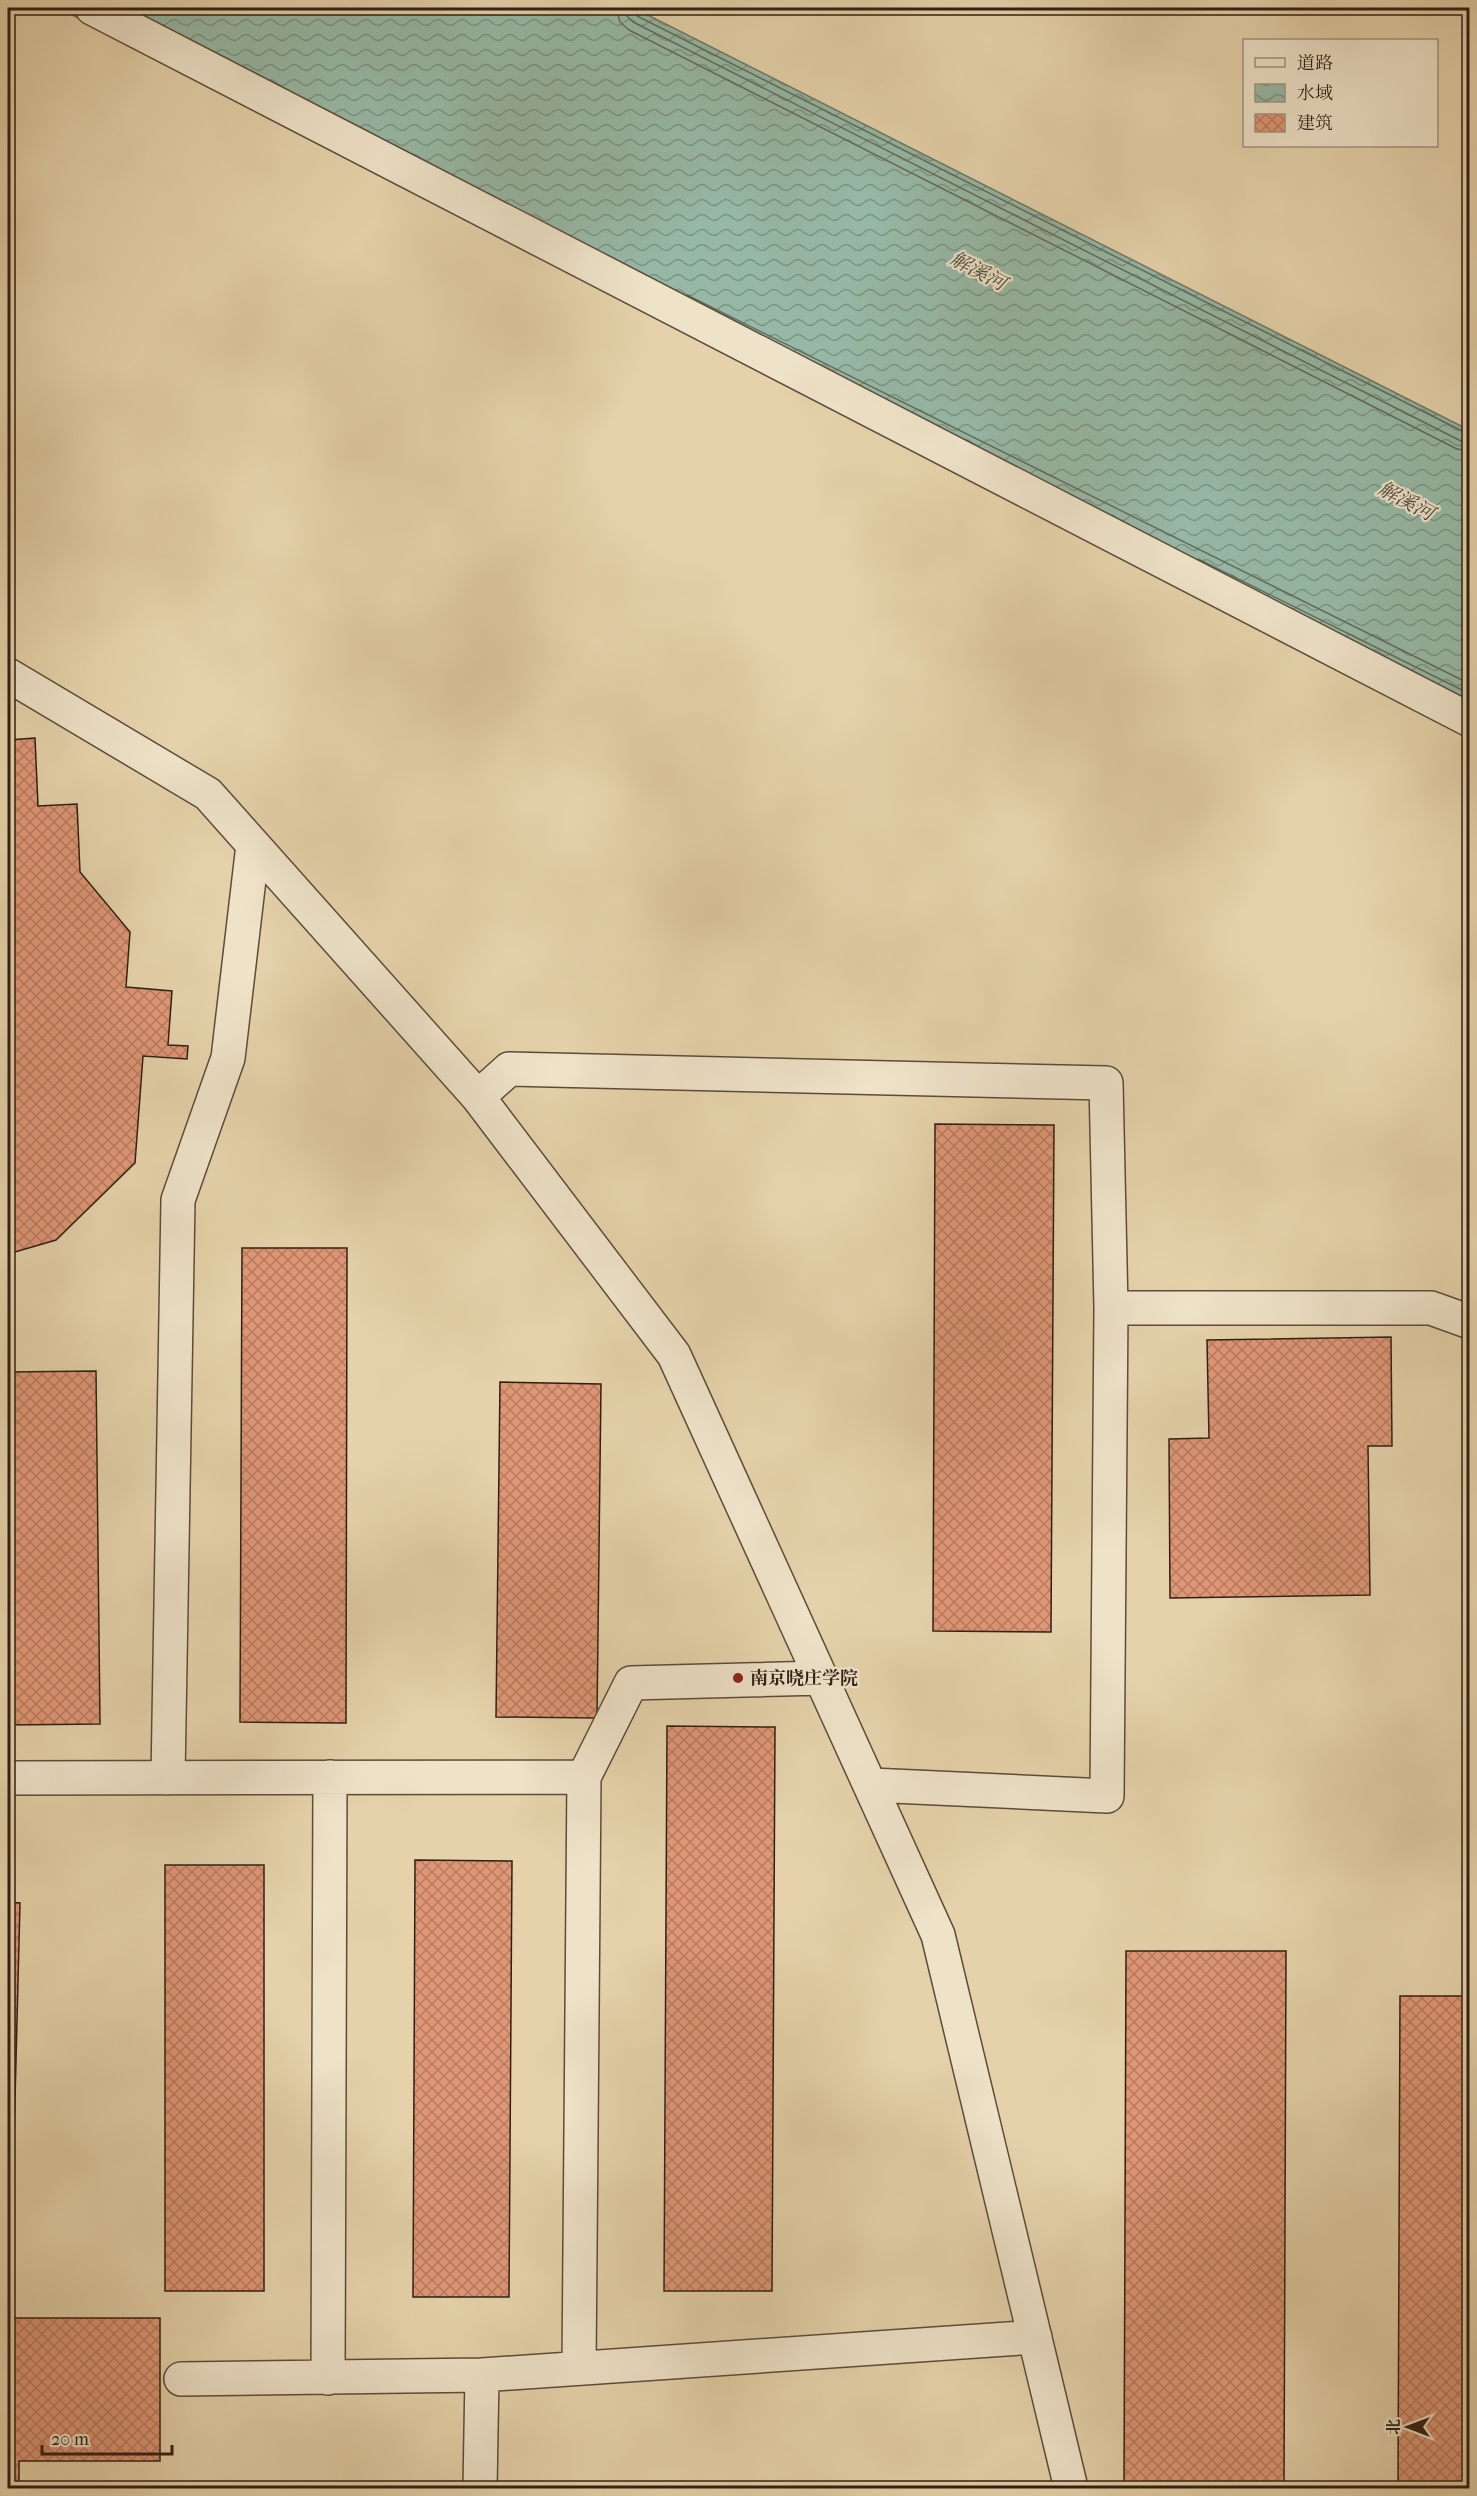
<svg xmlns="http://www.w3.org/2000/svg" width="1477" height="2496" viewBox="0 0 1477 2496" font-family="'IM FELL French Canon','Noto Serif SC',serif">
	<defs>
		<pattern id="water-waves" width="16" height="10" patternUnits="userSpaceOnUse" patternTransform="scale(1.5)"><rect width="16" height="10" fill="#96b8a5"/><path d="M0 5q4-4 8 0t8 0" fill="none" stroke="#7b9585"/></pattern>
		<pattern id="building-cross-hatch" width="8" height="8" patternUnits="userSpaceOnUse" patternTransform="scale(1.5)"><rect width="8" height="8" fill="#e09776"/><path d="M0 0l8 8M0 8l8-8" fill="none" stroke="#b67b60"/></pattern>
	</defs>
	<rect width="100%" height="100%" fill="#e5d2aa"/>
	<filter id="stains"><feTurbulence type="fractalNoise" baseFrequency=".00333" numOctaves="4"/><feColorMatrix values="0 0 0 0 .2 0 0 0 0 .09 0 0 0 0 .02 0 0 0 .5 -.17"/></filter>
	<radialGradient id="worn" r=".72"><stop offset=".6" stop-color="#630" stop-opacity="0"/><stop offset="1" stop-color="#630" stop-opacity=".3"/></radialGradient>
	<!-- water -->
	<path fill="url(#water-waves)" stroke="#6d7b6b" stroke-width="1.5" d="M 58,8 L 634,8 L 1469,430 L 1469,709 Z"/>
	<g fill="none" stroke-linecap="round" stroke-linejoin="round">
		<!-- shore -->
		<path stroke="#626c5d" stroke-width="1.5" d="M 616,8 L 620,22 L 629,30 L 1457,449 L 1470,451
			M 625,8 L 627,16 L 633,22 L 1461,441 L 1470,442
			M 633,8 L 637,16 L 1470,435
			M 687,295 L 1470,684
			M 1198,559 L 1470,694"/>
	</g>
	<!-- building -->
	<path fill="url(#building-cross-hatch)" stroke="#2f1f15" stroke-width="1.5" d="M 35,738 L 38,806 L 77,804 L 80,872 L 130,932 L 126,987 L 172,991 L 168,1045 L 188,1046 L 187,1059 L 143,1056 L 135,1163 L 56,1240 L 8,1254 L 8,740 Z
		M 935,1124 L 1054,1125 L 1051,1632 L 933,1631 Z
		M 242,1248 L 347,1248 L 346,1723 L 240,1722 Z
		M 1391,1337 L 1392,1446 L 1368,1446 L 1370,1595 L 1170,1598 L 1169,1439 L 1209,1438 L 1207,1340 Z
		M 96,1371 L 100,1724 L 8,1725 L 8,1372 Z
		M 500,1382 L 601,1384 L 597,1718 L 496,1717 Z
		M 1470,1686 L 1470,1956 L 1465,1956 Z
		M 667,1726 L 775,1727 L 772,2291 L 664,2291 Z
		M 415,1860 L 512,1861 L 509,2297 L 413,2297 Z
		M 165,1865 L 264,1865 L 264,2291 L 165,2291 Z
		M 8,1902 L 20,1903 L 10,2297 L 8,2297 Z
		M 1126,1951 L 1286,1951 L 1284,2488 L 1124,2488 Z
		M 1400,1996 L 1470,1996 L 1470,2488 L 1398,2488 Z
		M 8,2318 L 160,2318 L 160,2461 L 19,2461 L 19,2488 L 8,2488 Z"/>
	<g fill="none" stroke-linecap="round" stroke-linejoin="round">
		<!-- minor casing -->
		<g stroke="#5c4c3a" stroke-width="36">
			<path id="minor" d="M 92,8 L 1470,720
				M 8,675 L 208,794 L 478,1097 L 674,1355 L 938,1935 L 1071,2488
				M 478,1097 L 509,1069 L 1106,1083 L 1111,1308
				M 8,1778 L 584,1777
				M 168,1778 L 178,1200 L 228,1058 L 253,845
				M 871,1785 L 1107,1796 L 1111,1308 L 1431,1308 L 1470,1322
				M 579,2368 L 584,1777 L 631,1683 L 822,1678
				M 328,2378 L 330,1777
				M 181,2379 L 482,2375
				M 480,2488 L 482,2375 L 1035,2337"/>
		</g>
		<!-- minor -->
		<use href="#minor" stroke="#eee2c8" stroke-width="33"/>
	</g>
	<!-- markers -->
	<circle fill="#8f2418" stroke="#eee2c8" stroke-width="2" cx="738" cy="1678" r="6"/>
	<g text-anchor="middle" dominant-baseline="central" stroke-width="4.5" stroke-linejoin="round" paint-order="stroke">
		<!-- poi labels -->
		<g font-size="18" font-weight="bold" fill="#2f1f15" stroke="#eee2c8" text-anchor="start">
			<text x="750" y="1678">南京晓庄学院</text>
		</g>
		<!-- water labels -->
		<g font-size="20" font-style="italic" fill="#4e4d40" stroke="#eee2c8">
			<text transform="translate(978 271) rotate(28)">解溪河</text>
			<text transform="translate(1406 501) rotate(28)">解溪河</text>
		</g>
	</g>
	<!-- margin -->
	<rect width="1477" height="2496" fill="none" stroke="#e5d2aa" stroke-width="30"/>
	<rect x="9" y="9" width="1459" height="2478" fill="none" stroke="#2f1f15" stroke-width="3"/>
	<rect x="15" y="15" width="1447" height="2466" fill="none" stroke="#2f1f15" stroke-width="1.5"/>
	<!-- legend -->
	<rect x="1243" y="39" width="195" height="108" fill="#eee2c8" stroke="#a29480" stroke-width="1.5"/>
	<rect x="1255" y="58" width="30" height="9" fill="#eee2c8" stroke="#a29480" stroke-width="1.5"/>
	<text x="1297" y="69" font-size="18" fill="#2f1f15">道路</text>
	<rect x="1255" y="84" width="30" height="18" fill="url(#water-waves)" stroke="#a29480" stroke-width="1.5"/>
	<text x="1297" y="99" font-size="18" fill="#2f1f15">水域</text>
	<rect x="1255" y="114" width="30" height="18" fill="url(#building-cross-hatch)" stroke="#a29480" stroke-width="1.5"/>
	<text x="1297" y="129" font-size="18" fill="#2f1f15">建筑</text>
	<!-- north arrow -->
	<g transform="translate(1408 2427) rotate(270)" stroke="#eee2c8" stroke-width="4.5" paint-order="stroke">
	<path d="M0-4.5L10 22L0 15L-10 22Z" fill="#2f1f15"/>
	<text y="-9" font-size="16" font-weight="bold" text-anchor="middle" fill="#2f1f15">北</text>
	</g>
	<!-- scale -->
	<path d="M42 2445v9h130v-9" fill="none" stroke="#2f1f15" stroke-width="3"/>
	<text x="51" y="2445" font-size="18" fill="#2f1f15" stroke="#eee2c8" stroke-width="4.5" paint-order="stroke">20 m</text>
	<rect width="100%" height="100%" filter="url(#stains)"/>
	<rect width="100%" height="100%" fill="url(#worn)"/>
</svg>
